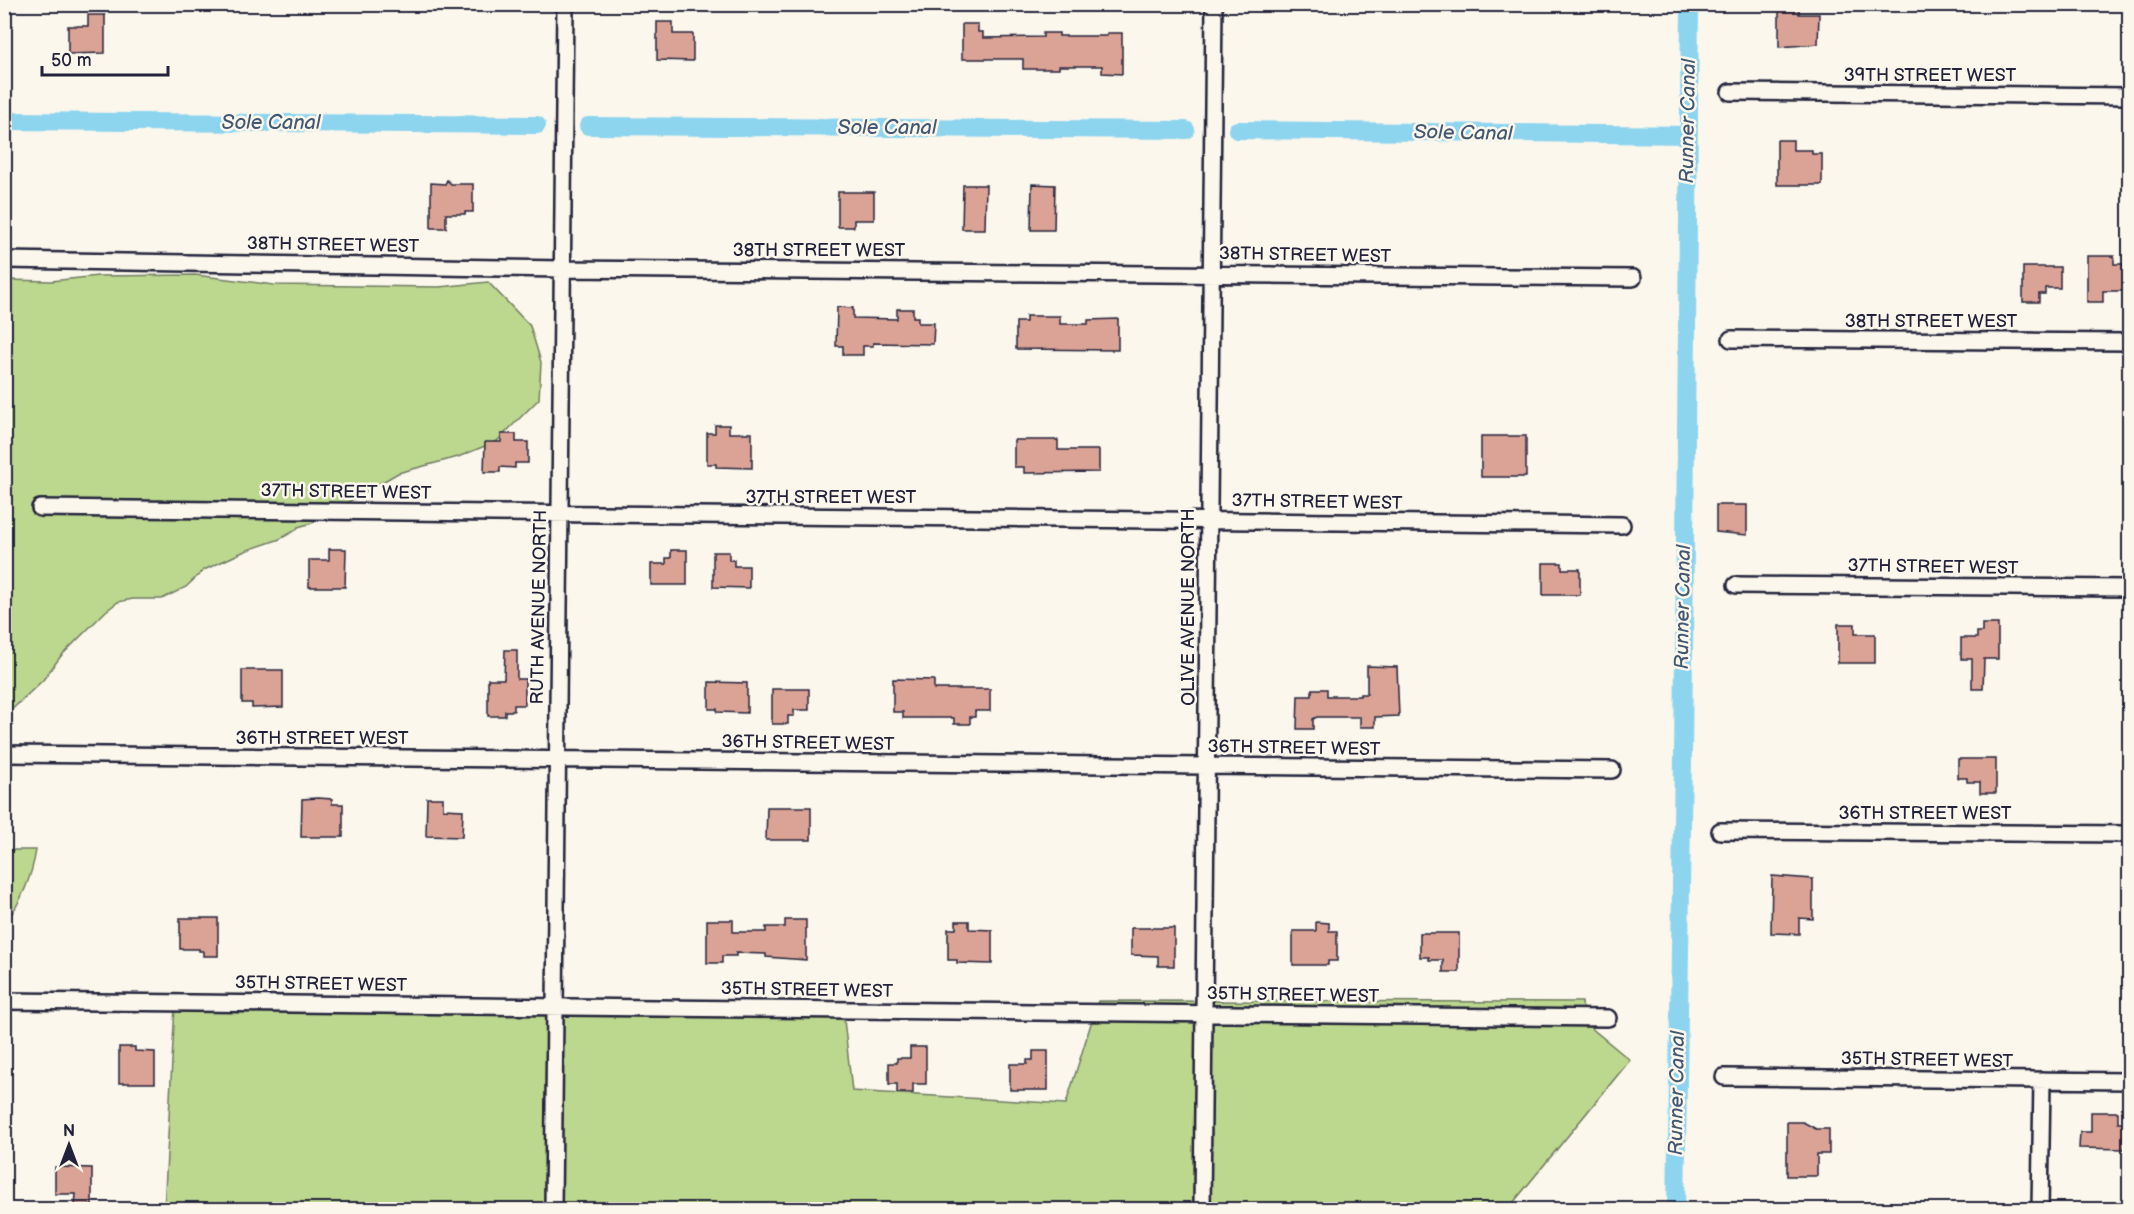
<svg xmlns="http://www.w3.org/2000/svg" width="2134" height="1214" viewBox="0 0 2134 1214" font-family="'Balsamiq Sans',sans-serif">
	<rect width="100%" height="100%" fill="#fbf7ec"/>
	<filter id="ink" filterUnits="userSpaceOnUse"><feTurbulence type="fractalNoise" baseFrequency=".0167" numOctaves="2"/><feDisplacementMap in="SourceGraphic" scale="12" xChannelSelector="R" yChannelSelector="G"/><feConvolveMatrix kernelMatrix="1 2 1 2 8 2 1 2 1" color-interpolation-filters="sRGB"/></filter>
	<g filter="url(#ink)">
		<!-- green -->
		<path fill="#bcd78e" stroke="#6f7c64" stroke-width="1.5" d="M 195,275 L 274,285 L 439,287 L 488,282 L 530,326 L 541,362 L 539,399 L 497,441 L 458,457 L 398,473 L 312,523 L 298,527 L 296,530 L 280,539 L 245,551 L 204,570 L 186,587 L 162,599 L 133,599 L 118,602 L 106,611 L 61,656 L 43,680 L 5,716 L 5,280 L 51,281 L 98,276 Z
			M 5,850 L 36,850 C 32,876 21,903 5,923 Z
			M 1098,1001 L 1582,1002 L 1584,1022 L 1630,1060 L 1508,1209 L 164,1210 L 175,1006 L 842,1002 L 852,1091 L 1066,1104 Z"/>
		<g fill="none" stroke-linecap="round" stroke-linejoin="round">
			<!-- canal -->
			<path stroke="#8dd4ef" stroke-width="18" d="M 4,121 L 537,125
				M 588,126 L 1186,130
				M 1237,130 L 1689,135
				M 1676,1210 L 1683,757 L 1690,4"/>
		</g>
		<!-- building -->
		<path fill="#dba395" stroke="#22223b" stroke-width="1.5" d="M 1779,7 L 1799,7 L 1799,14 L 1819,14 L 1818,44 L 1779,47 Z
			M 88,15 L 105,15 L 105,53 L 68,54 L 68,26 L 88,26 Z
			M 657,22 L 673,22 L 673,34 L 693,34 L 693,61 L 657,60 Z
			M 962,24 L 978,24 L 978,32 L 983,32 L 983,38 L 1043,37 L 1043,33 L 1059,33 L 1059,36 L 1107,36 L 1107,33 L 1122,33 L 1122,74 L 1102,73 L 1102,66 L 1059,66 L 1059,69 L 1023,69 L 1023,59 L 962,59 Z
			M 1777,140 L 1793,140 L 1793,150 L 1812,150 L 1812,154 L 1822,154 L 1822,185 L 1777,185 Z
			M 447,180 L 451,184 L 473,184 L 473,212 L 465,212 L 465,214 L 446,214 L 446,228 L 431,228 L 431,183 L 445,184 Z
			M 1032,184 L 1055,185 L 1054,230 L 1031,230 Z
			M 963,185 L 986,185 L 985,229 L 962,229 Z
			M 838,192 L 874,192 L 874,220 L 854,220 L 854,227 L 838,227 Z
			M 2087,256 L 2114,256 L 2114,264 L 2124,264 L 2124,291 L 2103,291 L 2103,302 L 2087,302 Z
			M 2023,267 L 2060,267 L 2060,288 L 2045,288 L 2045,294 L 2039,294 L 2039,302 L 2023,302 Z
			M 837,307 L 853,308 L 853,318 L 897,319 L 897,309 L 913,309 L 913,317 L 918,317 L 918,323 L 934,323 L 933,344 L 873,343 L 873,346 L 863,346 L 863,355 L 843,355 L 843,346 L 836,346 Z
			M 1026,316 L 1060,316 L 1060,324 L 1088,324 L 1088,320 L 1118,319 L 1118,350 L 1016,349 L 1016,322 L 1026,322 Z
			M 715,425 L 729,425 L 729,433 L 752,433 L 752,468 L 716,467 L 716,464 L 707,464 L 707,433 L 715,433 Z
			M 501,434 L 516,434 L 516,442 L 528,442 L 528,463 L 515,463 L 515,468 L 500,467 L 500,472 L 484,472 L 485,442 L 501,442 Z
			M 1481,436 L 1526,436 L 1526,477 L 1481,477 Z
			M 1014,440 L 1058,440 L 1058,450 L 1099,450 L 1099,472 L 1024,473 L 1024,467 L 1014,467 Z
			M 1716,505 L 1747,505 L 1747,535 L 1716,532 Z
			M 329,549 L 346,549 L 345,587 L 309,587 L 309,560 L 329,560 Z
			M 671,550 L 687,550 L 687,585 L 651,585 L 651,564 L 666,564 L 666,558 L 671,558 Z
			M 713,552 L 729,552 L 729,560 L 734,560 L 734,566 L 749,566 L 749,588 L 713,587 Z
			M 1543,563 L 1562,563 L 1562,569 L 1580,569 L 1580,595 L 1543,595 Z
			M 1838,624 L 1855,624 L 1855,634 L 1875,634 L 1875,663 L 1838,663 Z
			M 1982,624 L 1998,624 L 1998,659 L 1984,659 L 1983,689 L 1972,689 L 1972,659 L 1961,659 L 1961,638 L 1977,638 L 1977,632 L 1982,632 Z
			M 505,650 L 517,650 L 517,679 L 525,679 L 525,705 L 514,705 L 514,711 L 505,711 L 505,716 L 488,716 L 488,679 L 504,679 Z
			M 1367,666 L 1397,667 L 1399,716 L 1375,717 L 1375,727 L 1360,727 L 1360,717 L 1317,717 L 1313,719 L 1313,729 L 1297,729 L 1298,696 L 1312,696 L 1312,689 L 1327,689 L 1327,696 L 1360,696 L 1360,694 L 1367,694 Z
			M 242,670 L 283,670 L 283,707 L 252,708 L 252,703 L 242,703 Z
			M 893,679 L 934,680 L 934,689 L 990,689 L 990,711 L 975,711 L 975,717 L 970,717 L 970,724 L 954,724 L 954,718 L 903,718 L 903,712 L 893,712 Z
			M 709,682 L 747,683 L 747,713 L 717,712 L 717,709 L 709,709 Z
			M 772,689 L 809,689 L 809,710 L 794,710 L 794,716 L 788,716 L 788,724 L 772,724 Z
			M 1958,759 L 1996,759 L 1996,793 L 1980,793 L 1980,782 L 1967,782 L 1967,778 L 1958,778 Z
			M 318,798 L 332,799 L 332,804 L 343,804 L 343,837 L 301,837 L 302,799 Z
			M 427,798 L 443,798 L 443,809 L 463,810 L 462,837 L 426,836 Z
			M 767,807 L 811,807 L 811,840 L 766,840 Z
			M 1772,876 L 1813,879 L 1813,919 L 1799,918 L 1799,934 L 1771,933 Z
			M 180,918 L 218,918 L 218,956 L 203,956 L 203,951 L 199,951 L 199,949 L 180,949 Z
			M 707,920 L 733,920 L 733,932 L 766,932 L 766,927 L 785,927 L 785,920 L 806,920 L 806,960 L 766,957 L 766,954 L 736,953 L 736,956 L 722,956 L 722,963 L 707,963 Z
			M 956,921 L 969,921 L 969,929 L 992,930 L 992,964 L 957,963 L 957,960 L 948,960 L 948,929 L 956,929 Z
			M 1316,922 L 1329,923 L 1329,931 L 1337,931 L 1337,961 L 1328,961 L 1328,965 L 1293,965 L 1293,931 L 1316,931 Z
			M 1131,928 L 1174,928 L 1174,966 L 1158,966 L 1158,956 L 1131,955 Z
			M 1420,933 L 1459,933 L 1459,972 L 1443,972 L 1443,960 L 1429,960 L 1429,957 L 1420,957 Z
			M 119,1047 L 135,1047 L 135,1051 L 155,1052 L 155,1083 L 119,1083 Z
			M 910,1047 L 926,1047 L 926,1084 L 913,1084 L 913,1093 L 897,1093 L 897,1084 L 889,1084 L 889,1063 L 897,1063 L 897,1058 L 910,1058 Z
			M 1033,1051 L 1048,1051 L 1048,1090 L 1010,1090 L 1010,1064 L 1027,1064 L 1027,1060 L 1033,1060 Z
			M 2091,1112 L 2118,1112 L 2118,1122 L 2125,1122 L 2125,1149 L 2079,1148 L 2080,1132 L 2091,1132 Z
			M 1787,1122 L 1803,1122 L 1816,1129 L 1829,1129 L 1829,1154 L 1817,1154 L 1817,1176 L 1787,1176 Z
			M 55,1167 L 92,1168 L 92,1206 L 75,1206 L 76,1194 L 55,1194 Z"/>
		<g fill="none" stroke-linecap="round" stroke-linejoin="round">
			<!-- street casing -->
			<g stroke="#22223b" stroke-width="20">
				<path id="street" d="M 1730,92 L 2130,96
					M 4,260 L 563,269 L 1633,278
					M 1731,339 L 2130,342
					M 40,508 L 1622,525
					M 1736,585 L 2130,588
					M 4,754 L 1612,770
					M 1720,831 L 2130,834
					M 4,1001 L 1608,1018
					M 1724,1077 L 2130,1081
					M 553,1210 L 565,4
					M 1202,1210 L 1214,4
					M 2040,1210 L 2042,1080"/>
			</g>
			<!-- street -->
			<use href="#street" stroke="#fbf7ec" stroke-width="15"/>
		</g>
	</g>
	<g text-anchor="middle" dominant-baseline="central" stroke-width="5" stroke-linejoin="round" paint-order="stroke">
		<!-- street labels -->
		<g font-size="18" fill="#22223b" stroke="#fbf7ec">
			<text x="1930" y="75">39TH STREET WEST</text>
			<text transform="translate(333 245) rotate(1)">38TH STREET WEST</text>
			<text x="819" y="250">38TH STREET WEST</text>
			<text transform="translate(1305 255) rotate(1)">38TH STREET WEST</text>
			<text x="1931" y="321">38TH STREET WEST</text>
			<text transform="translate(346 492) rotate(1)">37TH STREET WEST</text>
			<text x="831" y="497">37TH STREET WEST</text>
			<text transform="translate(1317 502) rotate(1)">37TH STREET WEST</text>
			<text transform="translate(1933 567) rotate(1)">37TH STREET WEST</text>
			<text transform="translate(539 607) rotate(-89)">RUTH AVENUE NORTH</text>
			<text transform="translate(1188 607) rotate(-90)">OLIVE AVENUE NORTH</text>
			<text x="322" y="738">36TH STREET WEST</text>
			<text transform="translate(808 743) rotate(1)">36TH STREET WEST</text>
			<text transform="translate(1294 748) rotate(1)">36TH STREET WEST</text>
			<text x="1925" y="813">36TH STREET WEST</text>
			<text transform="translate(321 984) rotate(1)">35TH STREET WEST</text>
			<text transform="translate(807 990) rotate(1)">35TH STREET WEST</text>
			<text transform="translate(1293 995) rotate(1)">35TH STREET WEST</text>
			<text transform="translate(1927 1060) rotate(1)">35TH STREET WEST</text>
		</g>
		<!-- water labels -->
		<g font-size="20" font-style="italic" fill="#425771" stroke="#fbf7ec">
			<text transform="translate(1688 121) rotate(-89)">Runner Canal</text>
			<text x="271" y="123">Sole Canal</text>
			<text x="887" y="128">Sole Canal</text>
			<text transform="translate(1463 133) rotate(1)">Sole Canal</text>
			<text transform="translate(1683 607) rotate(-89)">Runner Canal</text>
			<text transform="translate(1677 1093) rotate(-89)">Runner Canal</text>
		</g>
	</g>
	<!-- margin -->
	<rect width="2134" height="1214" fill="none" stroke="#fbf7ec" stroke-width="24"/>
	<rect x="12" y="12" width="2110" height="1190" fill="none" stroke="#22223b" stroke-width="2" filter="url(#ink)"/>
	<!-- north arrow -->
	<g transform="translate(69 1145)" stroke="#fbf7ec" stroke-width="4.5" paint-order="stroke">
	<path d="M0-4.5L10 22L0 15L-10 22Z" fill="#22223b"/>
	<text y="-9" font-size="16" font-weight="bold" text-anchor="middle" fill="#22223b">N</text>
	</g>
	<!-- scale -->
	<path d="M42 66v9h126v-9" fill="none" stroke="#22223b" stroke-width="3"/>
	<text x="51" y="66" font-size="18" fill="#22223b" stroke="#fbf7ec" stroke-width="4.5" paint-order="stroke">50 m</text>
</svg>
